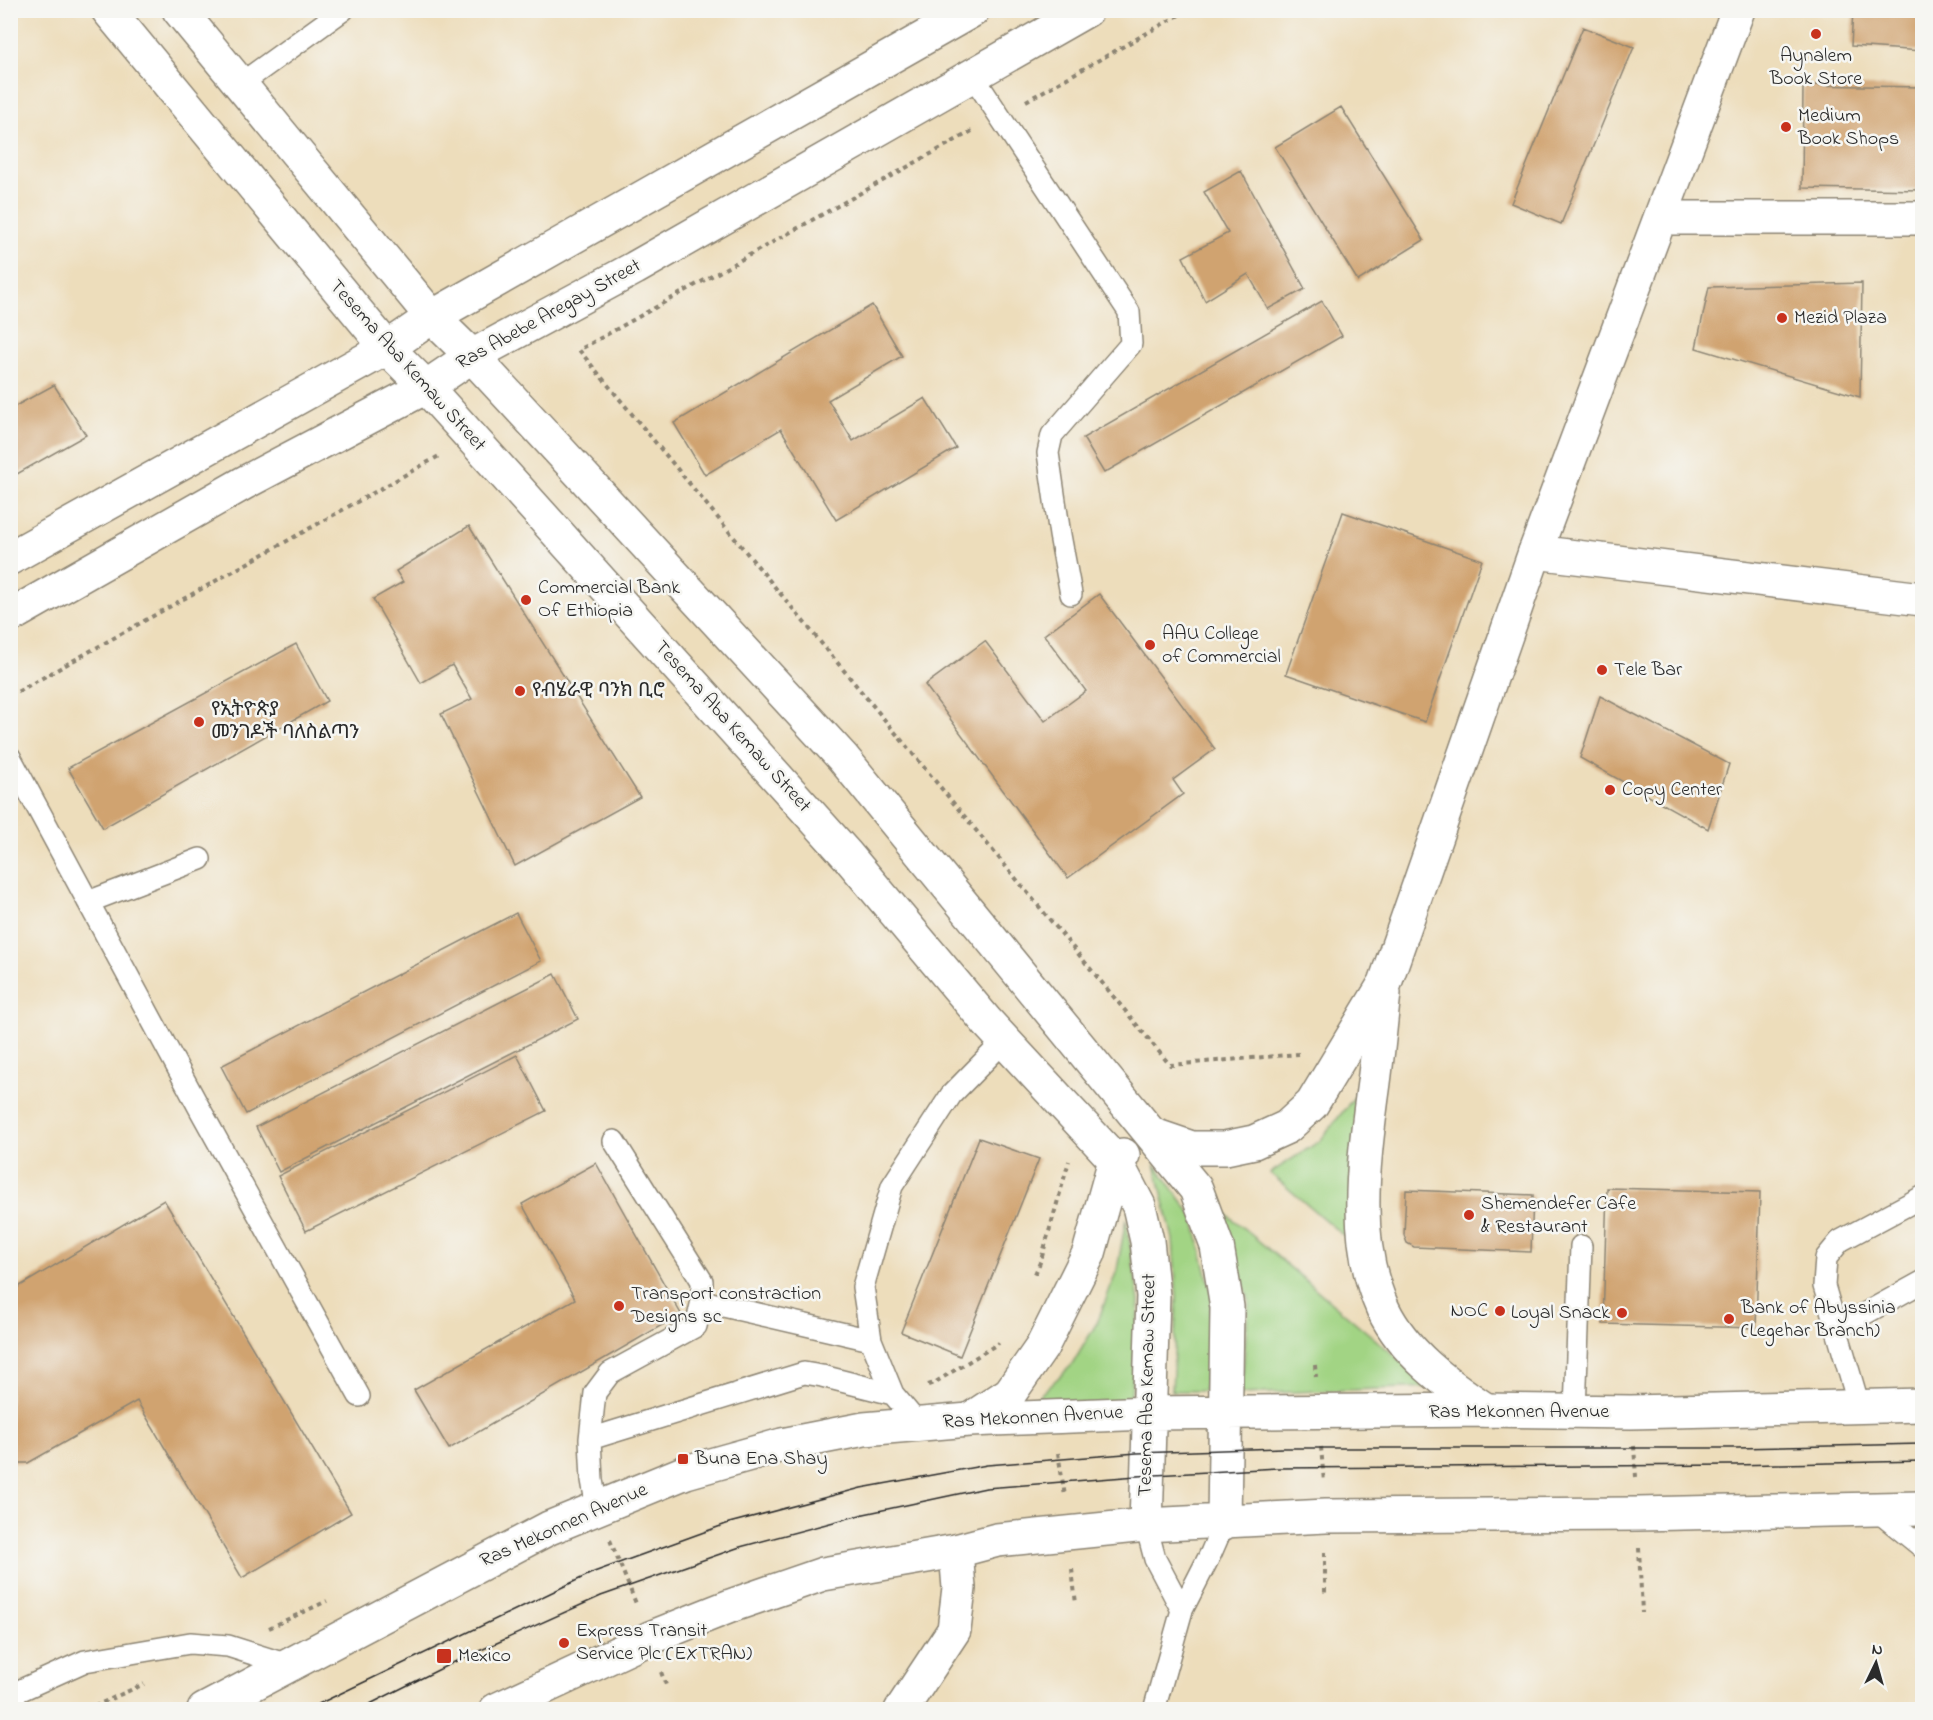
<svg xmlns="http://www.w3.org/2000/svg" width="1933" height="1720" viewBox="0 0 1933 1720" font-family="'Indie Flower','Noto Sans Ethiopic',sans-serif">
	<rect width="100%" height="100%" fill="#f6f6f2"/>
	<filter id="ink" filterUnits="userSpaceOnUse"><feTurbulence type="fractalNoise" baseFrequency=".0167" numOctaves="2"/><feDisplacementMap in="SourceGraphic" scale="12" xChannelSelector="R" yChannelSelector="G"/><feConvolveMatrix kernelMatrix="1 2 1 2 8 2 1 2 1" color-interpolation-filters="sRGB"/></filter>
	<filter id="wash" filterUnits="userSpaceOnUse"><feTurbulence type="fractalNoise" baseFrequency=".008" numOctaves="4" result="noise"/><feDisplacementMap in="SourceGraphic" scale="24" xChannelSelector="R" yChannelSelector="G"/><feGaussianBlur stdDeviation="1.35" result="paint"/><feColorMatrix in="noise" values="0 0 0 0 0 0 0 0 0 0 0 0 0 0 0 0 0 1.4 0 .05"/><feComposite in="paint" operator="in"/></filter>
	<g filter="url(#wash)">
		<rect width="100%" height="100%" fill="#edddbb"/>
		<!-- green -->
		<path fill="#a2d484" stroke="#668058" stroke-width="1.5" d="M 1381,1035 L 1358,1248 L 1270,1173 L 1320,1141 L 1355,1096 Z
			M 1155,1164 L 1193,1216 L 1212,1296 L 1204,1391 L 1172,1391 L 1177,1299 L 1173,1239 Z
			M 1216,1205 L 1432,1387 L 1241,1394 L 1249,1300 Z
			M 1126,1219 L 1139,1301 L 1130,1407 L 1030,1404 L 1072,1365 L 1098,1321 L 1117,1270 Z"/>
		<g id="blocks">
			<!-- building -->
			<path fill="#d0a370" d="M 1853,10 L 1922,10 L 1922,51 L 1851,46 Z
				M 1583,27 L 1634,47 L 1561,224 L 1511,203 Z
				M 1803,85 L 1922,87 L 1922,190 L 1802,188 Z
				M 1341,107 L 1424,240 L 1358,281 L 1275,147 Z
				M 1241,171 L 1305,289 L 1268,309 L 1248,274 L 1205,301 L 1183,257 L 1228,233 L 1204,192 Z
				M 1862,283 L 1860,397 L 1696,348 L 1709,287 Z
				M 1322,301 L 1342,336 L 1104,473 L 1083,438 Z
				M 872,305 L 902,356 L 828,400 L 853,441 L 925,398 L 956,448 L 836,520 L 781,429 L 705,475 L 674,423 Z
				M 54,385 L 86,435 L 10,478 L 10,409 Z
				M 1343,512 L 1482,560 L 1425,722 L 1286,674 Z
				M 469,526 L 640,797 L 515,866 L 441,714 L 472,699 L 452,665 L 421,683 L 373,599 L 403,582 L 396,571 Z
				M 1099,594 L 1215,749 L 1173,780 L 1183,794 L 1068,878 L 925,685 L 985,641 L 1045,721 L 1086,691 L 1044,635 Z
				M 296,644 L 327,701 L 103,828 L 68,768 Z
				M 1600,696 L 1729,764 L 1708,829 L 1580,758 Z
				M 516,913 L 541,961 L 246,1114 L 221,1066 Z
				M 555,974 L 578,1019 L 279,1172 L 256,1127 Z
				M 517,1055 L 546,1111 L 306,1231 L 278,1176 Z
				M 979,1138 L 1039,1159 L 960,1356 L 901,1332 Z
				M 596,1163 L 681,1314 L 449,1449 L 414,1390 L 575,1299 L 522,1204 Z
				M 1607,1188 L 1760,1192 L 1756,1328 L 1603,1324 Z
				M 1406,1190 L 1533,1195 L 1531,1252 L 1414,1247 L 1407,1243 L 1404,1235 Z
				M 164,1200 L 351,1513 L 242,1578 L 137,1401 L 28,1463 L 10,1463 L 10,1292 Z"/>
		</g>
	</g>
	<g filter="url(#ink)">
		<use href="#blocks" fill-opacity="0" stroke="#8c8473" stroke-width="1.5"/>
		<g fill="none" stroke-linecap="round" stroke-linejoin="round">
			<!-- lane casing -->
			<g stroke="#8c8473" stroke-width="24">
				<path id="lane" d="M 973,76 L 1129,312 L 1131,344 L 1052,435 L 1048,453 L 1060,535 L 1071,594
					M 239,85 L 343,10
					M 10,757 L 202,1113 L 359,1396
					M 88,902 L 200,859
					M 702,1301 L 871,1340
					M 1837,1329 L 1922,1282
					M 1859,1406 L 1824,1286 L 1826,1258 L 1840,1241 L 1922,1197
					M 1575,1411 L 1581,1246
					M 919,1425 L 893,1394 L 871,1340 L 863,1287 L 892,1186 L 951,1095 L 1004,1041
					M 590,1439 L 804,1373 L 822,1376 L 893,1394
					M 597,1508 L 592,1480 L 590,1439 L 595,1393 L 610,1373 L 696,1326 L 702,1301 L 702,1281 L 614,1141
					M 1875,1509 L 1922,1547
					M 1146,1525 L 1155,1559 L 1182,1610
					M 10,1695 L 85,1661 L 190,1643 L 228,1646 L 288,1665
					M 1154,1710 L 1182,1610 L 1211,1553 L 1224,1523"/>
			</g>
			<!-- street casing -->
			<g stroke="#8c8473" stroke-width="36">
				<path id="street" d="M 1535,552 L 1922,599
					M 901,1710 L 954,1630 L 959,1588 L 956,1551"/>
			</g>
			<!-- secondary casing -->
			<g stroke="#8c8473" stroke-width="36">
				<path id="secondary" d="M 1660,218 L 1922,218
					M 1384,993 C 1380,1028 1377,1063 1372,1097 C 1363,1167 1353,1243 1383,1309 C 1404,1353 1447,1384 1486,1410
					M 1154,1135 L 1192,1148 L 1225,1148 L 1254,1142 L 1287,1127 L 1312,1104 L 1385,983 L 1535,552 L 1738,10"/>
			</g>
			<!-- primary casing -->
			<g stroke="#8c8473" stroke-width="36">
				<path id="primary" d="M 108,10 L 387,348 L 426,387 L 847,855 L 987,1022 L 1115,1160 L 1139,1206 L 1147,1241 L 1153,1296 L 1146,1525
					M 179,10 L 432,317 L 472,356 L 843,758 L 1196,1189 L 1217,1246 L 1227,1307 L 1224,1523
					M 10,558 L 387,348 L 432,317 L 973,10
					M 10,616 L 244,483 L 426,387 L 472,356 L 635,268 L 1087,10
					M 969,1420 L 1010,1393 L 1042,1347 L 1089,1253 L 1115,1160 L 1123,1155
					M 204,1710 L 549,1528 L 686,1472 L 782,1445 L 864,1429 L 969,1420 L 1149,1413 L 1486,1410 L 1631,1412 L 1922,1405
					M 496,1710 L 650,1638 L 733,1605 L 823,1574 L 956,1551 L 997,1540 L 1146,1525 L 1326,1516 L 1638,1514 L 1922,1508"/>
			</g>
			<!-- path -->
			<path stroke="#8c8473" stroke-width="4" stroke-dasharray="4.5 4.5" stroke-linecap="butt" d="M 1026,101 L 1188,10
				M 972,131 L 579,350 L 1170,1065 L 1299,1054
				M 10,696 L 439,456
				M 1035,1274 L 1041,1260 L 1069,1161
				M 1315,1365 L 1316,1377
				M 928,1385 L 934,1383 L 999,1343
				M 1634,1446 L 1636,1477
				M 1321,1447 L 1324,1482
				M 1058,1453 L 1065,1496
				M 610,1540 L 637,1606
				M 1639,1548 L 1642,1613
				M 1325,1552 L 1325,1593
				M 1072,1569 L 1076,1604
				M 269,1628 L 327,1601
				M 661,1672 L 666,1685
				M 86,1710 L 144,1684"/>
			<!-- lane -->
			<use href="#lane" stroke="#fff" stroke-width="21"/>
			<!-- street -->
			<use href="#street" stroke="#fff" stroke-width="33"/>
			<!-- secondary -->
			<use href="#secondary" stroke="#fff" stroke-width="33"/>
			<!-- primary -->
			<use href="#primary" stroke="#fff" stroke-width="33"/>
			<!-- tram -->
			<path stroke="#2b2b2b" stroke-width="1.5" d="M 306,1710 L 594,1572 L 729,1523 L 861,1488 L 987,1465 L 1137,1453 L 1282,1448 L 1736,1448 L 1922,1444
				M 358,1710 L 450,1664 L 601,1596 L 740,1547 L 864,1514 L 986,1488 L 1137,1476 L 1278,1468 L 1734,1465 L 1922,1461"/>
		</g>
	</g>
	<!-- markers -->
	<g fill="#c8321e" stroke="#f6f6f2" stroke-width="2">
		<circle cx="1816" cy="34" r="6"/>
		<circle cx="1786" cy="127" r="6"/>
		<circle cx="1782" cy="318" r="6"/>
		<circle cx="526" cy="600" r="6"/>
		<circle cx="1150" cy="645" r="6"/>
		<circle cx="1602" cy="670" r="6"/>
		<circle cx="520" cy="691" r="6"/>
		<circle cx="199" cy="722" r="6"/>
		<circle cx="1610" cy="790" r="6"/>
		<circle cx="1469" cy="1215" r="6"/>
		<circle cx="619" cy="1306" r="6"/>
		<circle cx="1500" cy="1311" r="6"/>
		<circle cx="1622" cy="1313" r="6"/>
		<circle cx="1729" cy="1319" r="6"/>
		<rect x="677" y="1453" width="12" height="12" rx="3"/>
		<circle cx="564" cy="1643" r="6"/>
		<rect x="436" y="1648" width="16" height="16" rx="3"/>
	</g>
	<g text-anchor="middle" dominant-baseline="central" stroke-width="5" stroke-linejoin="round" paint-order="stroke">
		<!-- poi labels -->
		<g font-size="20" fill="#2b2b2b" stroke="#f6f6f2" text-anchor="start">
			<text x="1816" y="56" text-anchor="middle">Aynalem<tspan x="1816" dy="23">Book Store</tspan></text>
			<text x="1798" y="116">Medium<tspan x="1798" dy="23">Book Shops</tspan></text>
			<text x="1794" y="318">Mezid Plaza</text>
			<text x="538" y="588">Commercial Bank<tspan x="538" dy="23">Of Ethiopia</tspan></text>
			<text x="1162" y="634">AAU College<tspan x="1162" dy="23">of Commercial</tspan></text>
			<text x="1614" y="670">Tele Bar</text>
			<text x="532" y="691">የብሄራዊ ባንክ ቢሮ</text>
			<text x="211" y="710">የኢትዮጵያ<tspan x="211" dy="23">መንገዶች ባለስልጣን</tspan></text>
			<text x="1622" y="790">Copy Center</text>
			<text x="1481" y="1204">Shemendefer Cafe<tspan x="1481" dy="23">&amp; Restaurant</tspan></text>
			<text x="631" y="1294">Transport constraction<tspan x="631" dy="23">Designs sc</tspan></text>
			<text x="1741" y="1308">Bank of Abyssinia<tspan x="1741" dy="23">(Legehar Branch)</tspan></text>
			<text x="1488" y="1311" text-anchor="end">NOC</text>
			<text x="1610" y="1313" text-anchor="end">Loyal Snack</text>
			<text x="695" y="1459">Buna Ena Shay</text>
			<text x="576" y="1631">Express Transit<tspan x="576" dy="23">Service Plc (EXTRAN)</tspan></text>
			<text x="458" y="1656">Mexico</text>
		</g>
		<!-- street labels -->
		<g font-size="20" fill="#2b2b2b" stroke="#f6f6f2">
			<text transform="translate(549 315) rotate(-29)">Ras Abebe Aregay Street</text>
			<text transform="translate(407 366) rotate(48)">Tesema Aba Kemaw Street</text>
			<text transform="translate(732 727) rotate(48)">Tesema Aba Kemaw Street</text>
			<text transform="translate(1148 1385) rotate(-89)">Tesema Aba Kemaw Street</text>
			<text x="1519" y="1412">Ras Mekonnen Avenue</text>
			<text transform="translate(1033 1418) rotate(-3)">Ras Mekonnen Avenue</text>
			<text transform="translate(564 1526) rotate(-24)">Ras Mekonnen Avenue</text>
		</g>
	</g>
	<!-- margin -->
	<rect width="1933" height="1720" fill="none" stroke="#f6f6f2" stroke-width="36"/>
	<!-- north arrow -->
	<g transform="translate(1876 1663) rotate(5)" stroke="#f6f6f2" stroke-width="4.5" paint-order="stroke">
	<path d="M0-4.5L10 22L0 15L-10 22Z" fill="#2b2b2b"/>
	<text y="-9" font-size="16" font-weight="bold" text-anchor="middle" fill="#2b2b2b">N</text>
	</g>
</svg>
